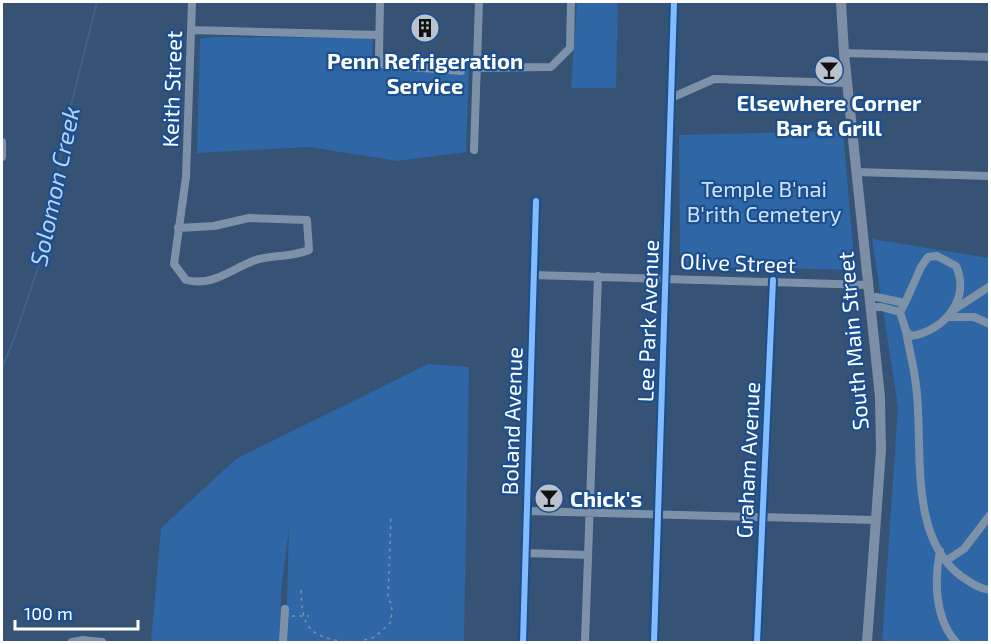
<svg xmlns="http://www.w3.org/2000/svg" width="991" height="644" viewBox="0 0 991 644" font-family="'Exo 2',sans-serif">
	<rect width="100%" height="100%" fill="#365274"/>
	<!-- green -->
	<path fill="#2f66a5" d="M 577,2 L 618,2 L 616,88 L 571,88 Z
		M 210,37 L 373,38 L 372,58 L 469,63 L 466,152 L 398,161 L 308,147 L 197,153 L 200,39 Z
		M 843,131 L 855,270 L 680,266 L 679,135 Z
		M 872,239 L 989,258 L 989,642 L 882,642 L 898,407 Z
		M 428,364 L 469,367 L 464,642 L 286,642 L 289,528 L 281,590 L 280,642 L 151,642 L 161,528 L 236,459 Z"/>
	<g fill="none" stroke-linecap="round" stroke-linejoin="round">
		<!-- stream -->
		<path stroke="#3b618d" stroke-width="2" d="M 2,368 L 14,339 L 46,244 L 65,129 L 97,2"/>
		<!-- path -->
		<path stroke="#7d92a8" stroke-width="1.5" stroke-dasharray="3 4.5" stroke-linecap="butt" d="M 301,590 C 302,627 308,636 345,642
			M 292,616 L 309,616
			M 357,642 L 375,637 L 391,622 L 392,604 L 388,599 L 391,516"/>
		<!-- minor -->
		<path stroke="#7d92a8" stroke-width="8" d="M 380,2 L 379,55 L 384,65 L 461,71
			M 191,30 L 378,35
			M 844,53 L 990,57
			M 477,68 L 551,67 L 570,48 L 571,2
			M 671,98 L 714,79 L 847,83
			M 2,142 L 2,157
			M 474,150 L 479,2
			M 856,172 L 990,176
			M 178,228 L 214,226 L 249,218 L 307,220 L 309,250 C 291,258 270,254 253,261 C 230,270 212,287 186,280 L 174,264 L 186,177 L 192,2
			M 534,275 L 868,285
			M 876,297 L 905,303 L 921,267 L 928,257 L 937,256 L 956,266 C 971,299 944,331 911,336 L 906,331 L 900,312 L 905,303
			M 871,307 L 881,307 L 900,312
			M 955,309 L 990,286
			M 948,317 L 974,317 L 990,324
			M 906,331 C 909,349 914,367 916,385 C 924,444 907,536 961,576 C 970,582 979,589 990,590
			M 527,511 L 875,520
			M 940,551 C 934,580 935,619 956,642
			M 526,553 L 588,555
			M 947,560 L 964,549 L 990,515
			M 72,642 L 83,640 L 102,642
			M 283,642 L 285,609
			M 523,642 L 536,201
			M 585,642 L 598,276
			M 654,642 L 674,2
			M 757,642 L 773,280"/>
		<!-- major -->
		<path stroke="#7d8ea7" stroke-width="10" d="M 841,2 L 844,53 L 880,397 L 881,450 L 867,642"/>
		<!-- cycleway casing -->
		<g stroke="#1b4f8f" stroke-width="10">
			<path id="cycleway" d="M 523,642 L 536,201
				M 654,642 L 674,2
				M 757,642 L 773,280"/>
		</g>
		<!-- cycleway -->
		<use href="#cycleway" stroke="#80bcff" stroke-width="6"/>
	</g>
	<!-- icons -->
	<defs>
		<g id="building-disc" transform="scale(1.5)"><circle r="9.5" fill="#b9c2ce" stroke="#1b4f8f"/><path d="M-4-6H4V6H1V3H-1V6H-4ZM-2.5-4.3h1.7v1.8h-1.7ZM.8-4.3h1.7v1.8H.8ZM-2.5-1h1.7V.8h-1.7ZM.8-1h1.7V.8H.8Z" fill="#111"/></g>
		<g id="bar-disc" transform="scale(1.5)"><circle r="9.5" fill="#b9c2ce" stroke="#1b4f8f"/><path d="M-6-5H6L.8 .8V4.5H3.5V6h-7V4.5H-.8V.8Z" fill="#111"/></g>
	</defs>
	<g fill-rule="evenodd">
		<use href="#building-disc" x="425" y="28"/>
		<use href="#bar-disc" x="829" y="70"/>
		<use href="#bar-disc" x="549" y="498"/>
	</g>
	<g text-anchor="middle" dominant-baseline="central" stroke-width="4.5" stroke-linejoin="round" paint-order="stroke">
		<!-- poi labels -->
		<g font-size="22" font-weight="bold" fill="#fff" stroke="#1b4f8f">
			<text x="425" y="60">Penn Refrigeration<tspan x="425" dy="25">Service</tspan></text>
			<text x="829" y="102">Elsewhere Corner<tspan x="829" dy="25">Bar &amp; Grill</tspan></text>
			<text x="570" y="498" text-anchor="start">Chick's</text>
		</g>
		<!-- street labels -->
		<g font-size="22" fill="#fff" stroke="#1b4f8f">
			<text transform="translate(171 89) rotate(-88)">Keith Street</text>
			<text transform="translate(738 262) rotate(2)">Olive Street</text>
			<text transform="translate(647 321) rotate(-88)">Lee Park Avenue</text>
			<text transform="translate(852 341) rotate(-95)">South Main Street</text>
			<text transform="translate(511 421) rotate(-88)">Boland Avenue</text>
			<text transform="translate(747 460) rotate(-87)">Graham Avenue</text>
		</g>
		<!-- park labels -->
		<g font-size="22" fill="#cfe3fa" stroke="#1b4f8f">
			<text x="764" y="188">Temple B'nai<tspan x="764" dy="25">B'rith Cemetery</tspan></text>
		</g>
		<!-- water labels -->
		<g font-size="24" font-style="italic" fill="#b5d3f5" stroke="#1b4f8f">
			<text transform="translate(54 186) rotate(-78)">Solomon Creek</text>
		</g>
	</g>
	<!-- border -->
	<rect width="991" height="644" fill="none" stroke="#ffffff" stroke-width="6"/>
	<!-- scale -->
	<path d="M15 620v9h123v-9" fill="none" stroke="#ffffff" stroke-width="3"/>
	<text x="24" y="620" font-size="18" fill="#ffffff" stroke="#1b4f8f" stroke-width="4.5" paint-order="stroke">100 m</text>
</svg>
